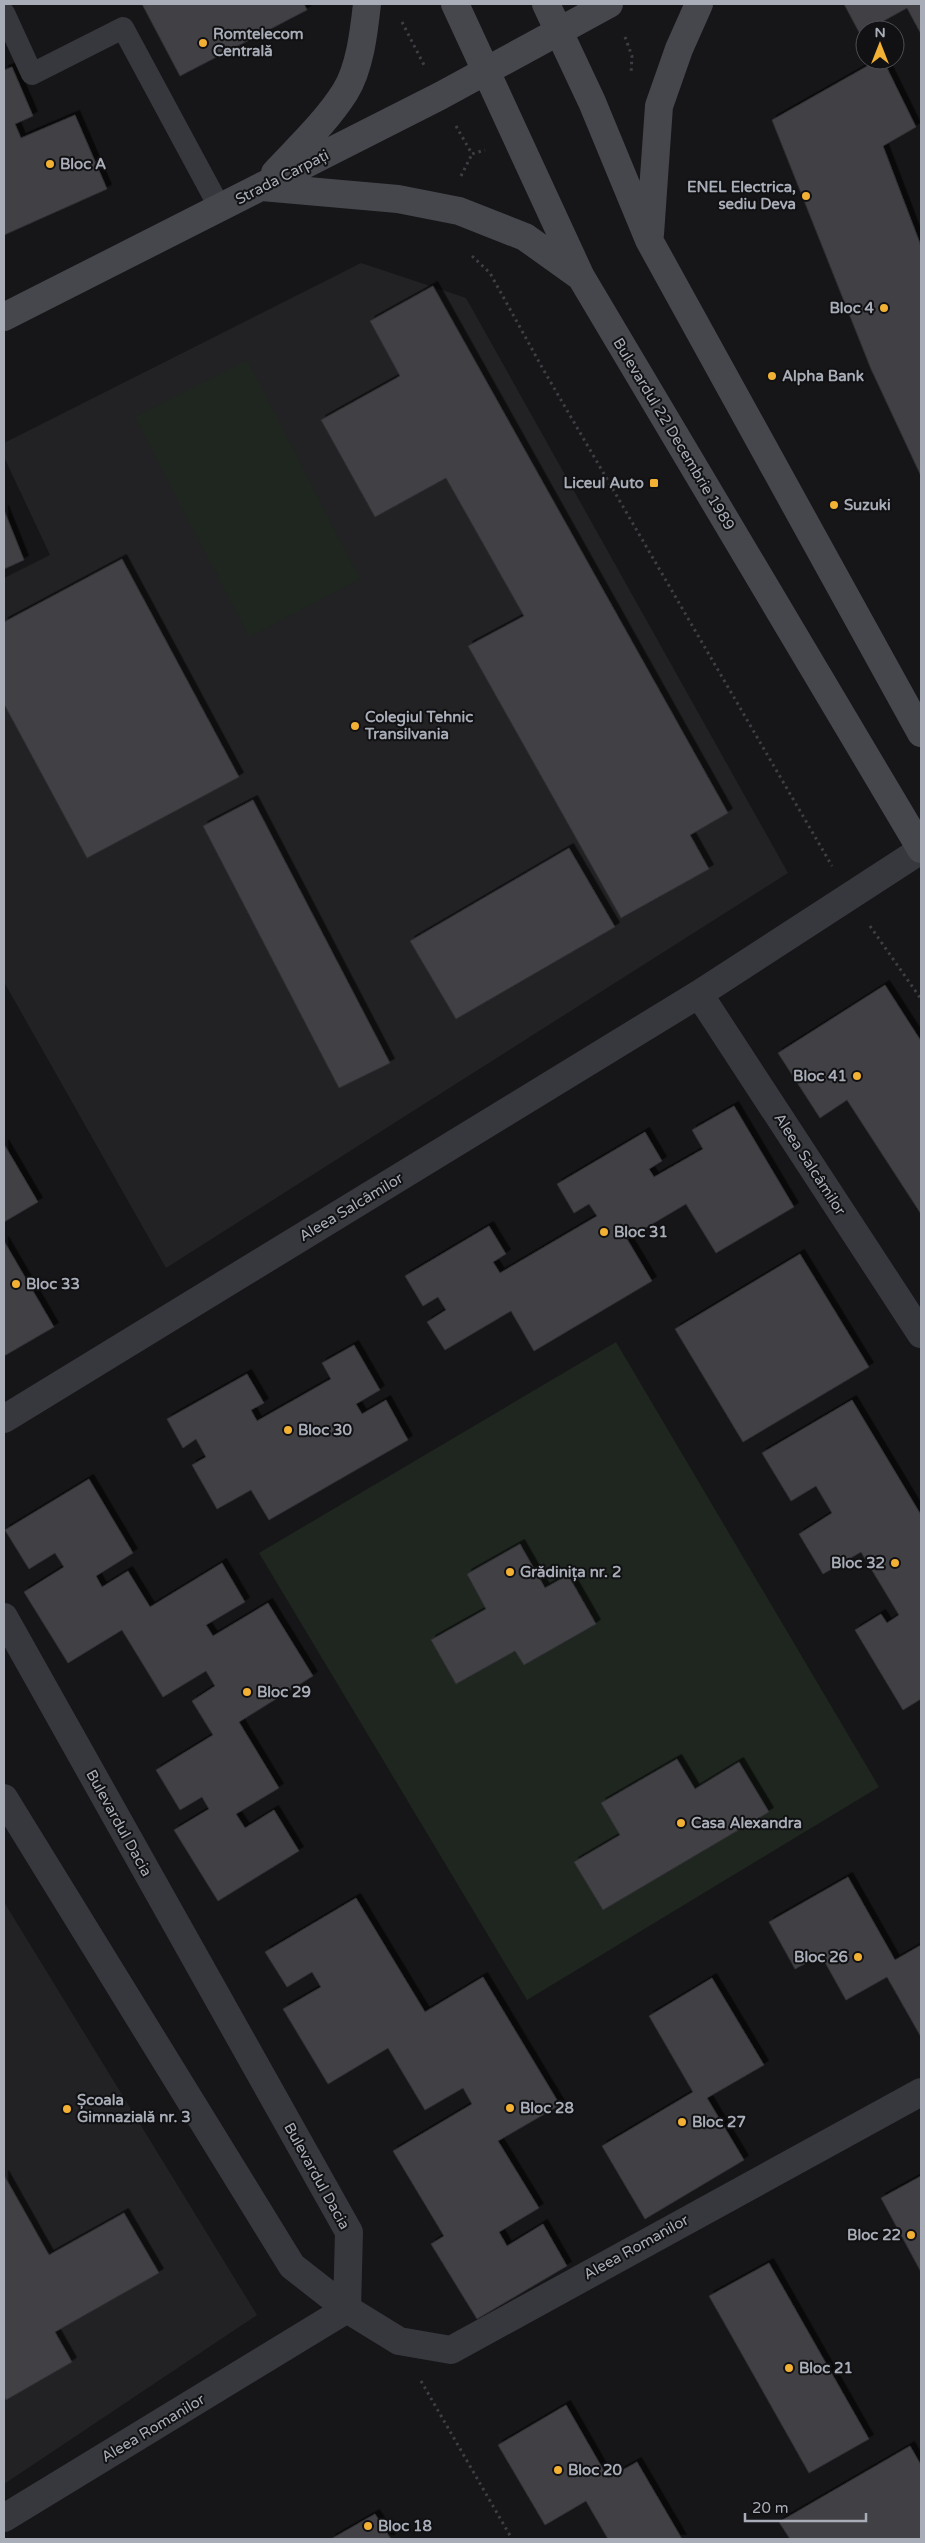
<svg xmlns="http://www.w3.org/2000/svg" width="925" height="2543" viewBox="0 0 925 2543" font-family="'Varela Round',sans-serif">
	<defs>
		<filter id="shadow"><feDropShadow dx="4.5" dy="-4.5" stdDeviation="0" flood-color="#0009"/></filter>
	</defs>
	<rect width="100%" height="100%" fill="#161618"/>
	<!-- built -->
	<path fill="#222225" d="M 361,263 L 466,298 L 788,873 L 166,1268 L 4,982 L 4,578 L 50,555 L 4,457 L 4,443 Z
		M 4,1902 L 257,2315 L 4,2484 Z"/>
	<!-- green -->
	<path fill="#1e261f" d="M 247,360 L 360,579 L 249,637 L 135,417 Z
		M 616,1342 L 879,1787 L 527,2000 L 259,1553 Z"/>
	<!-- building -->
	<path fill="#404145" stroke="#303034" filter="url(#shadow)" d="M 142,4 L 304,4 L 307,10 L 180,76 Z
		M 844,4 L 921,4 L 921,34 L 907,8 L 860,34 Z
		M 878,60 L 883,60 L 916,127 L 883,146 L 921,246 L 921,476 L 871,369 L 772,120 Z
		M 12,67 L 33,116 L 15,124 L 21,138 L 75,115 L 107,189 L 4,235 L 4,70 Z
		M 433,286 L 728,813 L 690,835 L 709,869 L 621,918 L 468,646 L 524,616 L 446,478 L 375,517 L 321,420 L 400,376 L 370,321 Z
		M 4,510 L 24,560 L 4,569 Z
		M 122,559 L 239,777 L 87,858 L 4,704 L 4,622 Z
		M 253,800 L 390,1063 L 339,1088 L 203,826 Z
		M 569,848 L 615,927 L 456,1019 L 410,941 Z
		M 885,985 L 921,1041 L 921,1214 L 847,1100 L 820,1118 L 778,1053 Z
		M 734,1106 L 794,1207 L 716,1253 L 686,1204 L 627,1239 L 652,1281 L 534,1351 L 511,1311 L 445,1350 L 427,1322 L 446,1310 L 438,1297 L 423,1306 L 405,1276 L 489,1226 L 506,1254 L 493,1262 L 500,1273 L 597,1216 L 589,1204 L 574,1213 L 557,1184 L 645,1132 L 662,1161 L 649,1169 L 654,1177 L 703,1149 L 692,1130 Z
		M 4,1144 L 38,1202 L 4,1222 Z
		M 4,1241 L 54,1327 L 4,1356 Z
		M 800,1254 L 869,1367 L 743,1442 L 675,1329 Z
		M 354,1345 L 380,1390 L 356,1404 L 362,1414 L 386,1400 L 408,1440 L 269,1520 L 251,1490 L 217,1509 L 192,1465 L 206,1457 L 196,1439 L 183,1448 L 167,1419 L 247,1374 L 264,1403 L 251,1410 L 257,1421 L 331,1379 L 322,1363 Z
		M 852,1400 L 921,1515 L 921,1699 L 903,1710 L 855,1630 L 881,1614 L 887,1623 L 899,1615 L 861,1552 L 823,1574 L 799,1534 L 832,1513 L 816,1486 L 791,1501 L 762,1453 Z
		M 89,1479 L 133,1553 L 96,1576 L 102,1587 L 128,1571 L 150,1607 L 222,1563 L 245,1602 L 206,1625 L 213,1636 L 268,1603 L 313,1676 L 239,1722 L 279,1788 L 236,1814 L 245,1828 L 274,1810 L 299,1851 L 218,1901 L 174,1830 L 209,1809 L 202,1797 L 180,1810 L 156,1770 L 213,1735 L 192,1701 L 215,1686 L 206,1671 L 163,1697 L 122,1630 L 68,1663 L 24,1592 L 64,1567 L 55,1553 L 29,1569 L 5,1530 Z
		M 520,1544 L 545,1588 L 568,1575 L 596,1624 L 524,1665 L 515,1651 L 456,1684 L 431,1640 L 486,1609 L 467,1574 Z
		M 677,1759 L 695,1789 L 739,1762 L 769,1812 L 603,1910 L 574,1862 L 620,1835 L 601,1803 Z
		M 848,1877 L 895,1960 L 921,1945 L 921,2037 L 887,1977 L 846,2000 L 821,1955 L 795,1969 L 769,1922 Z
		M 356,1898 L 425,2012 L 483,1977 L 560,2105 L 498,2141 L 539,2208 L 499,2232 L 507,2246 L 543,2224 L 567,2266 L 477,2319 L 431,2244 L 444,2236 L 393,2151 L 472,2104 L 463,2088 L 425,2110 L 388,2048 L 328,2084 L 283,2009 L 321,1987 L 312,1972 L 287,1987 L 265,1952 Z
		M 712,1978 L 764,2065 L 707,2098 L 744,2160 L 645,2219 L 602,2146 L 693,2092 L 649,2016 Z
		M 4,2175 L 49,2255 L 124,2213 L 159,2273 L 55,2332 L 72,2362 L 6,2400 L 4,2396 Z
		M 921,2176 L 921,2272 L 881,2198 Z
		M 769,2263 L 869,2439 L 809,2473 L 709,2296 Z
		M 566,2405 L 608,2478 L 637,2462 L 682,2539 L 608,2539 L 586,2501 L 545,2525 L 498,2445 Z
		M 910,2446 L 921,2465 L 921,2539 L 790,2539 L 779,2522 Z
		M 375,2514 L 391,2539 L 331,2539 Z"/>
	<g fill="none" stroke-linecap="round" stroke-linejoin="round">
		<!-- path -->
		<path stroke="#3d3f44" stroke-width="3" stroke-dasharray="2.5 4" stroke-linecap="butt" d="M 402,22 L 424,65
			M 625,37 L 632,56 L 631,74
			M 456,126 L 472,154 L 485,150
			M 461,176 L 472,154
			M 472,256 L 490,273 L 543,369 L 832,866
			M 870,926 L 921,999
			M 421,2381 L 512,2539"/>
		<!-- service -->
		<path stroke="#37383d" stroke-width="22" d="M 4,13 L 32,74 L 123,28 L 220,208"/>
		<!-- minor -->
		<path stroke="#37383d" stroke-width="28" d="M 699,994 L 921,1334
			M 4,1419 L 699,994 L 921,850
			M 4,1617 L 349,2232 L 347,2309
			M 4,1798 L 292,2266 L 347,2309 L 399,2341 L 451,2350 L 921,2092
			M 4,2518 L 347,2309"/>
		<!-- secondary -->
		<path stroke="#45474d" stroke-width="28" d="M 455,4 L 581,277 L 921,849
			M 546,4 L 592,102 L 649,240 L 921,733
			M 275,173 C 299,147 326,122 345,92 C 360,68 364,31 367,4
			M 262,187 L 398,199 L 459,211 L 525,237 L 581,277
			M 650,234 L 659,106 L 679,49 L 699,4
			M 4,317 L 440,96 L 609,4"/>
	</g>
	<!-- markers -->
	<g fill="#f2b134" stroke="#111113" stroke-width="2">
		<circle cx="203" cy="43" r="5"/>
		<circle cx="50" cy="164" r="5"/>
		<circle cx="806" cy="196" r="5"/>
		<circle cx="884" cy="308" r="5"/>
		<circle cx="772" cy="376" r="5"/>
		<rect x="649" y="478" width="10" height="10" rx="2.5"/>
		<circle cx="834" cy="505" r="5"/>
		<circle cx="355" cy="726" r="5"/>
		<circle cx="857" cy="1076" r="5"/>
		<circle cx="604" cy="1232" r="5"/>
		<circle cx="16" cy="1284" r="5"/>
		<circle cx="288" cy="1430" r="5"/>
		<circle cx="895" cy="1563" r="5"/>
		<circle cx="510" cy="1572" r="5"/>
		<circle cx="247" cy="1692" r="5"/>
		<circle cx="681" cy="1823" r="5"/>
		<circle cx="858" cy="1957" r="5"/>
		<circle cx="510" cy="2108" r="5"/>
		<circle cx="67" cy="2109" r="5"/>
		<circle cx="682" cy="2122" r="5"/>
		<circle cx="911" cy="2235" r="5"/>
		<circle cx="789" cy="2368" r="5"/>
		<circle cx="558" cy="2470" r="5"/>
		<circle cx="368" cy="2526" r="5"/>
	</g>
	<g text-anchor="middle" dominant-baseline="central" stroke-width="4" stroke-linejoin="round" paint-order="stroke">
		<!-- poi labels -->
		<g font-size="15" font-weight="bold" fill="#a8adb8" stroke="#111113" text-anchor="start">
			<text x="213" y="34">Romtelecom<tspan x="213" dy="17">Centrală</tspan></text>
			<text x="60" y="164">Bloc A</text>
			<text x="796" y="187" text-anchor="end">ENEL Electrica,<tspan x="796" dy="17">sediu Deva</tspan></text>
			<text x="874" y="308" text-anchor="end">Bloc 4</text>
			<text x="782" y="376">Alpha Bank</text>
			<text x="644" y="483" text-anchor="end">Liceul Auto</text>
			<text x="844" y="505">Suzuki</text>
			<text x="365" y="717">Colegiul Tehnic<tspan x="365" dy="17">Transilvania</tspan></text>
			<text x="847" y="1076" text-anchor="end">Bloc 41</text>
			<text x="614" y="1232">Bloc 31</text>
			<text x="26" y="1284">Bloc 33</text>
			<text x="298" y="1430">Bloc 30</text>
			<text x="885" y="1563" text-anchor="end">Bloc 32</text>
			<text x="520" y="1572">Grădinița nr. 2</text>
			<text x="257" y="1692">Bloc 29</text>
			<text x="691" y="1823">Casa Alexandra</text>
			<text x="848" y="1957" text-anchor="end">Bloc 26</text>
			<text x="77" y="2100">Școala<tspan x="77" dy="17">Gimnazială nr. 3</tspan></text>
			<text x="520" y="2108">Bloc 28</text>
			<text x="692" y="2122">Bloc 27</text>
			<text x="901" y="2235" text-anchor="end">Bloc 22</text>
			<text x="799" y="2368">Bloc 21</text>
			<text x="568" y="2470">Bloc 20</text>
			<text x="378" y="2526">Bloc 18</text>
		</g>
		<!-- street labels -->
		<g font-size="15" fill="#a8adb8" stroke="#111113">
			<text transform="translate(282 177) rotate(-27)">Strada Carpați</text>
			<text transform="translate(674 434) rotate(59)">Bulevardul 22 Decembrie 1989</text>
			<text transform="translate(810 1164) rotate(57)">Aleea Salcâmilor</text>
			<text transform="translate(351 1207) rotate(-31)">Aleea Salcâmilor</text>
			<text transform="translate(119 1823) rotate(61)">Bulevardul Dacia</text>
			<text transform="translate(317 2176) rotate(61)">Bulevardul Dacia</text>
			<text transform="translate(636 2247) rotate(-29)">Aleea Romanilor</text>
			<text transform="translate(153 2428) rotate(-31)">Aleea Romanilor</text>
		</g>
	</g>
	<!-- border -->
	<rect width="925" height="2543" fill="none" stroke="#a8adb8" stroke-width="10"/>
	<!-- north arrow -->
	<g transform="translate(880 45)"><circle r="24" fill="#111113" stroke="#4d4f55"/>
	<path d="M0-4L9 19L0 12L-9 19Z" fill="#f2b134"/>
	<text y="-8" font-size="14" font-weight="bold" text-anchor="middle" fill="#a8adb8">N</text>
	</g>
	<!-- scale -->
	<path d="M745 2513v8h121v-8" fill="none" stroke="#a8adb8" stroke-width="2.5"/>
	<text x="752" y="2513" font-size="15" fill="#a8adb8" stroke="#111113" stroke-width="4" paint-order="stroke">20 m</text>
</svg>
